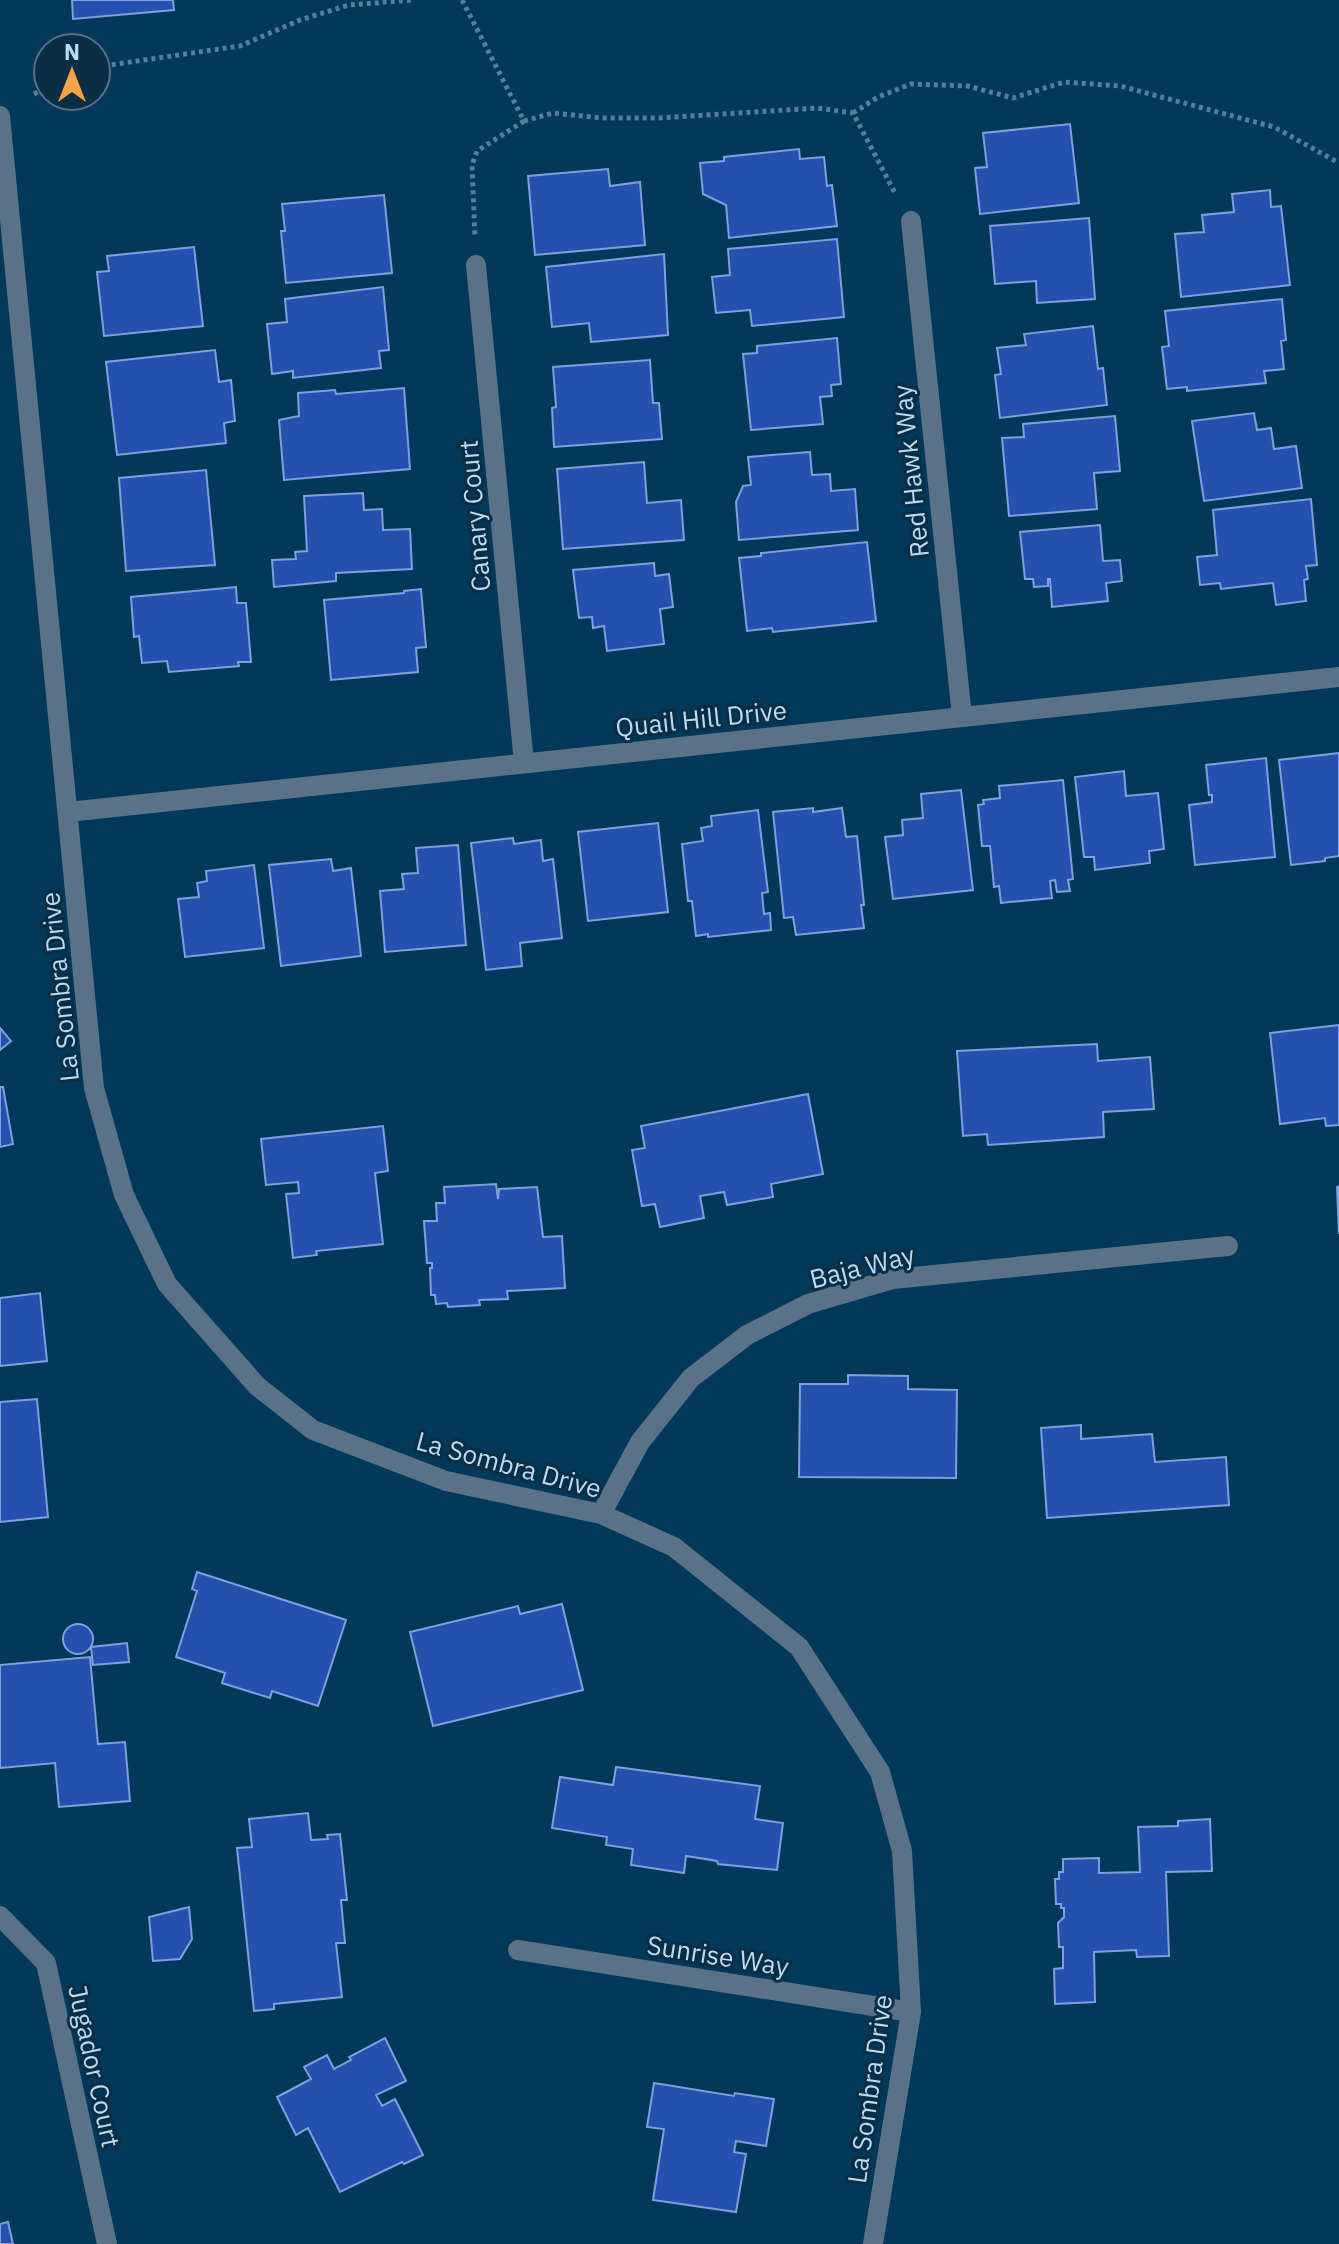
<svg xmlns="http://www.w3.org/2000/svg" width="1339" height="2244" viewBox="0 0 1339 2244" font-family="'IBM Plex Sans',sans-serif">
	<rect width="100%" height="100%" fill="#023859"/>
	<!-- building -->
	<path fill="#2451af" stroke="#809fdc" stroke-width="2" d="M 72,0 L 173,0 L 174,10 L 73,19 Z
		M 1070,124 L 1079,203 L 980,214 L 975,168 L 987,167 L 983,133 Z
		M 799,149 L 800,159 L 824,157 L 827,186 L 832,185 L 837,226 L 729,238 L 726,205 L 703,194 L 700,163 L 724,161 L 724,157 Z
		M 608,169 L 610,186 L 640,182 L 645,245 L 535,255 L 528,176 Z
		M 1270,190 L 1271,207 L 1281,206 L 1290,285 L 1181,297 L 1175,234 L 1204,232 L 1202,215 L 1234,212 L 1232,194 Z
		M 384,195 L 392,273 L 286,283 L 281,231 L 285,231 L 282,204 Z
		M 1089,218 L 1095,299 L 1037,303 L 1036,281 L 995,284 L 990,226 Z
		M 837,239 L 844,317 L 752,326 L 750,310 L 716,313 L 712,277 L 730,275 L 728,249 Z
		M 194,247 L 203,326 L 104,336 L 97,272 L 109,271 L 107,256 Z
		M 664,254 L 668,335 L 591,342 L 589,323 L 552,327 L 546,267 Z
		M 383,287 L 389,350 L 379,351 L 381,368 L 293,378 L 293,371 L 272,374 L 267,324 L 287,322 L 285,299 Z
		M 1282,299 L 1286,340 L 1281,341 L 1284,369 L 1264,371 L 1266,383 L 1187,391 L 1187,387 L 1167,389 L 1162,347 L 1169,346 L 1165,311 Z
		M 1093,326 L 1098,369 L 1103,368 L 1107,405 L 1000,418 L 995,375 L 1001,374 L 997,348 L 1026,345 L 1024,334 Z
		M 837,338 L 841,384 L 831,385 L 832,396 L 820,397 L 823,424 L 751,430 L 743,354 L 757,353 L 757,346 Z
		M 215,350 L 219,382 L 231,380 L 235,421 L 224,423 L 226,443 L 117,455 L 106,362 Z
		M 650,360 L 653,403 L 659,403 L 662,439 L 554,447 L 552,408 L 556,407 L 553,367 Z
		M 404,388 L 410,469 L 284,480 L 279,420 L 299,416 L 298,393 L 335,390 L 336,394 Z
		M 1254,413 L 1257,430 L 1271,428 L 1274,449 L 1296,446 L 1302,488 L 1204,501 L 1192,421 Z
		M 1115,416 L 1120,471 L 1094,473 L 1097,509 L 1009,516 L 1002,438 L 1024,437 L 1023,424 Z
		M 810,452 L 812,475 L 830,474 L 831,491 L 855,489 L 858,530 L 739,540 L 736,502 L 743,486 L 751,485 L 748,457 Z
		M 644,462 L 647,503 L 681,500 L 684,540 L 563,549 L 557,469 Z
		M 206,470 L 215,565 L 126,571 L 119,478 Z
		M 363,493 L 364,510 L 382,509 L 383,530 L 410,529 L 412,569 L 336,573 L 336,581 L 274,587 L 272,560 L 296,559 L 295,552 L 307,551 L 304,496 Z
		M 1311,499 L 1317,565 L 1306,566 L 1308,579 L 1304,580 L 1306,601 L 1276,605 L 1273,583 L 1221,589 L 1220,583 L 1200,585 L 1197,557 L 1217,555 L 1213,510 Z
		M 1100,525 L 1103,561 L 1120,560 L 1122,581 L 1106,583 L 1108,601 L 1052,607 L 1050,579 L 1048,579 L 1048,586 L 1034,587 L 1033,579 L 1025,579 L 1020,532 Z
		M 867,542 L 876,621 L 773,632 L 772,628 L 747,631 L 739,558 L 761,556 L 761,553 Z
		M 654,563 L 655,576 L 669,574 L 673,607 L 660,609 L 664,644 L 607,651 L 604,626 L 593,628 L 592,617 L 579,618 L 573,570 Z
		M 236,587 L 237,603 L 246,603 L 251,662 L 238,662 L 239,666 L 169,672 L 167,661 L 142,663 L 139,636 L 134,637 L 131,597 Z
		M 421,589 L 426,647 L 416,648 L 418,672 L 331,680 L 324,600 L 404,593 L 404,591 Z
		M 1339,753 L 1339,856 L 1325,858 L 1325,861 L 1291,865 L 1279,760 Z
		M 1266,758 L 1275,857 L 1195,865 L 1189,805 L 1212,802 L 1212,795 L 1209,795 L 1206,765 Z
		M 1124,771 L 1126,796 L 1158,793 L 1164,849 L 1149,851 L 1150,863 L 1095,870 L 1094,857 L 1084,857 L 1075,777 Z
		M 1063,780 L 1073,879 L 1068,880 L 1070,891 L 1057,892 L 1055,880 L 1050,881 L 1052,898 L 1001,903 L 999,886 L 994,887 L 990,846 L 982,846 L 978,805 L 984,804 L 983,800 L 1000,798 L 999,786 Z
		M 961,790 L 973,890 L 893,899 L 885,837 L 903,835 L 902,820 L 923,818 L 921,794 Z
		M 813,808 L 813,812 L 842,808 L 846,837 L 857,836 L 864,905 L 861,905 L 864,928 L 796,935 L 793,917 L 784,918 L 773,812 Z
		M 758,810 L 768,892 L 762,893 L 764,914 L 770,913 L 771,930 L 708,937 L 708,934 L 696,936 L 692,901 L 688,901 L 682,844 L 703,841 L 701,828 L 712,826 L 711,816 Z
		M 658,823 L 668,912 L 588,921 L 578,832 Z
		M 513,838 L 514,844 L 541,840 L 543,861 L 553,859 L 562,938 L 520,943 L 522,966 L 486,970 L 471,843 Z
		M 458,845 L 466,945 L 385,952 L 380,891 L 404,889 L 402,874 L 418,873 L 416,848 Z
		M 331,859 L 333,871 L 351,868 L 361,956 L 281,966 L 269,865 Z
		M 254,865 L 264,948 L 185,957 L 178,899 L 199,897 L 197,883 L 207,881 L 206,871 Z
		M 1339,1025 L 1339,1125 L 1326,1126 L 1325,1118 L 1280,1124 L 1270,1033 Z
		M 0,1028 L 11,1041 L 0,1050 Z
		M 1097,1044 L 1098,1061 L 1150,1057 L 1154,1109 L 1103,1112 L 1104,1137 L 988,1145 L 987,1134 L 963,1136 L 957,1051 Z
		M 0,1087 L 3,1087 L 13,1144 L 0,1147 Z
		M 808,1094 L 823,1174 L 771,1184 L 773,1197 L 727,1205 L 724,1192 L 700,1196 L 704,1218 L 660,1227 L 655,1204 L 642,1206 L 632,1150 L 645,1148 L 641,1126 Z
		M 383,1126 L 388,1171 L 375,1173 L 383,1244 L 316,1251 L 317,1255 L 293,1258 L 286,1194 L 299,1193 L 298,1182 L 266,1185 L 261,1139 Z
		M 496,1184 L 498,1199 L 499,1189 L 537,1187 L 543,1237 L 562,1236 L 565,1288 L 507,1291 L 508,1299 L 479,1300 L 480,1305 L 448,1307 L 447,1303 L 436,1304 L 435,1295 L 431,1295 L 430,1268 L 432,1268 L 432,1263 L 427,1263 L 424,1221 L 437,1221 L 436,1203 L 445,1203 L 444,1187 Z
		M 1339,1186 L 1339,1234 L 1337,1187 Z
		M 40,1293 L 47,1361 L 0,1366 L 0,1298 Z
		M 848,1375 L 908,1376 L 908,1389 L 957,1390 L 956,1478 L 799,1477 L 800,1384 L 848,1384 Z
		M 37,1399 L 48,1517 L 0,1522 L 0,1402 Z
		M 1081,1425 L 1081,1439 L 1152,1434 L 1155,1462 L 1226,1457 L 1229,1505 L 1047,1518 L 1041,1428 Z
		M 197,1572 L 346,1620 L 318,1706 L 272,1691 L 270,1698 L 222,1683 L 225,1673 L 176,1657 L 197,1591 L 192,1589 Z
		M 562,1604 L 583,1690 L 433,1726 L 410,1632 L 518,1606 L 520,1614 Z
		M63 1639a15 15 0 1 1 30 0a15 15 0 1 1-30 0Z
		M 127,1643 L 129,1662 L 93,1665 L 91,1647 Z
		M 90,1657 L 98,1744 L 125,1742 L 130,1801 L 59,1807 L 55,1763 L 0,1768 L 0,1665 Z
		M 616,1767 L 760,1786 L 755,1819 L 783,1823 L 777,1870 L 718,1864 L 717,1861 L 686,1856 L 684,1873 L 631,1865 L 633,1849 L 606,1845 L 607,1837 L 552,1828 L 560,1777 L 613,1785 Z
		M 308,1813 L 311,1840 L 328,1839 L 327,1835 L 340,1834 L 347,1900 L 341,1900 L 345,1943 L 336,1943 L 342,1997 L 274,2004 L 274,2009 L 254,2011 L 237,1848 L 252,1847 L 249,1819 Z
		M 1210,1819 L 1212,1871 L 1166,1872 L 1169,1956 L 1137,1957 L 1136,1950 L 1094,1952 L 1095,2002 L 1055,2004 L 1054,1969 L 1063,1968 L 1063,1947 L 1059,1947 L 1058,1923 L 1064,1917 L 1064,1908 L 1061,1908 L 1061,1904 L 1056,1904 L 1055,1879 L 1059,1879 L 1059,1872 L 1063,1872 L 1063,1859 L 1099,1858 L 1099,1873 L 1140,1872 L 1138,1827 L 1178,1826 L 1178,1821 Z
		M 189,1907 L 192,1939 L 180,1959 L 153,1961 L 149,1917 Z
		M 385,2038 L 406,2081 L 376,2095 L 382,2106 L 395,2099 L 423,2155 L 404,2164 L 402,2162 L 340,2192 L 308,2128 L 296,2135 L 277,2097 L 311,2079 L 304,2067 L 327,2055 L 334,2069 L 351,2060 L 349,2057 Z
		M 654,2083 L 734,2096 L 735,2093 L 774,2099 L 766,2146 L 736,2141 L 734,2152 L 746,2154 L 736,2212 L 653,2200 L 664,2129 L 647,2127 Z
		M 8,2222 L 13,2244 L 0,2244 L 0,2224 Z"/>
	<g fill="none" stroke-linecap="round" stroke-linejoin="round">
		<!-- path -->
		<path stroke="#537f9d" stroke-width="5" stroke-dasharray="4 4" stroke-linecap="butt" d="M 462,0 L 524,121 L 477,151 L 472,165 L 475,238
			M 96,67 L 240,46 L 300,20 L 349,5 L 412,0
			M 34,94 L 48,87
			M 853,113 L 878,97 L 911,84 L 968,86 L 1013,98 L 1064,82 L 1120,86 L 1274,127 L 1339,163
			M 524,121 L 553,113 L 602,118 L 660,118 L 817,108 L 853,113 L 896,195"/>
		<!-- minor -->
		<path stroke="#597287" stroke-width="20" d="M 0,116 L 94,1088 L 124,1195 L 167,1284 L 257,1386 L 313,1430 L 446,1481 L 601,1514 L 674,1547 L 799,1647 L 880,1772 L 902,1851 L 911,2012 L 873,2244
			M 911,221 L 962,717
			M 476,265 L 524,763
			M 68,812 L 1339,677
			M 601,1514 L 640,1442 L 691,1378 L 747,1335 L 808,1304 L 893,1279 L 1228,1246
			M 0,1916 L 46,1963 L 107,2244
			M 518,1950 L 911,2012"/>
	</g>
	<g text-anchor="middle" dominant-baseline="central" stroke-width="6" stroke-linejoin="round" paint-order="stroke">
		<!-- street labels -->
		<g font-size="26" fill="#bbdaf4" stroke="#0b2e45">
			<text transform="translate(910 471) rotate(-96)">Red Hawk Way</text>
			<text transform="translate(474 516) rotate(-95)">Canary Court</text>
			<text transform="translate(701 718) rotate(-6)">Quail Hill Drive</text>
			<text transform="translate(59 987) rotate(-96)">La Sombra Drive</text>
			<text transform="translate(862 1266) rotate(-14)">Baja Way</text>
			<text transform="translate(509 1464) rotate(15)">La Sombra Drive</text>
			<text transform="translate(718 1955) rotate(9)">Sunrise Way</text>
			<text transform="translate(95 2066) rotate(78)">Jugador Court</text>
			<text transform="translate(869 2089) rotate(-82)">La Sombra Drive</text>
		</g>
	</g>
	<!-- north arrow -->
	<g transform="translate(72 72)"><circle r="38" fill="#0b2e45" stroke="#51738b" stroke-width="2"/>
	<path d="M0-6L14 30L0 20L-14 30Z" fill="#f7a14a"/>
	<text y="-12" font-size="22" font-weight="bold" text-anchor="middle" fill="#bbdaf4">N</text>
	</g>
</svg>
